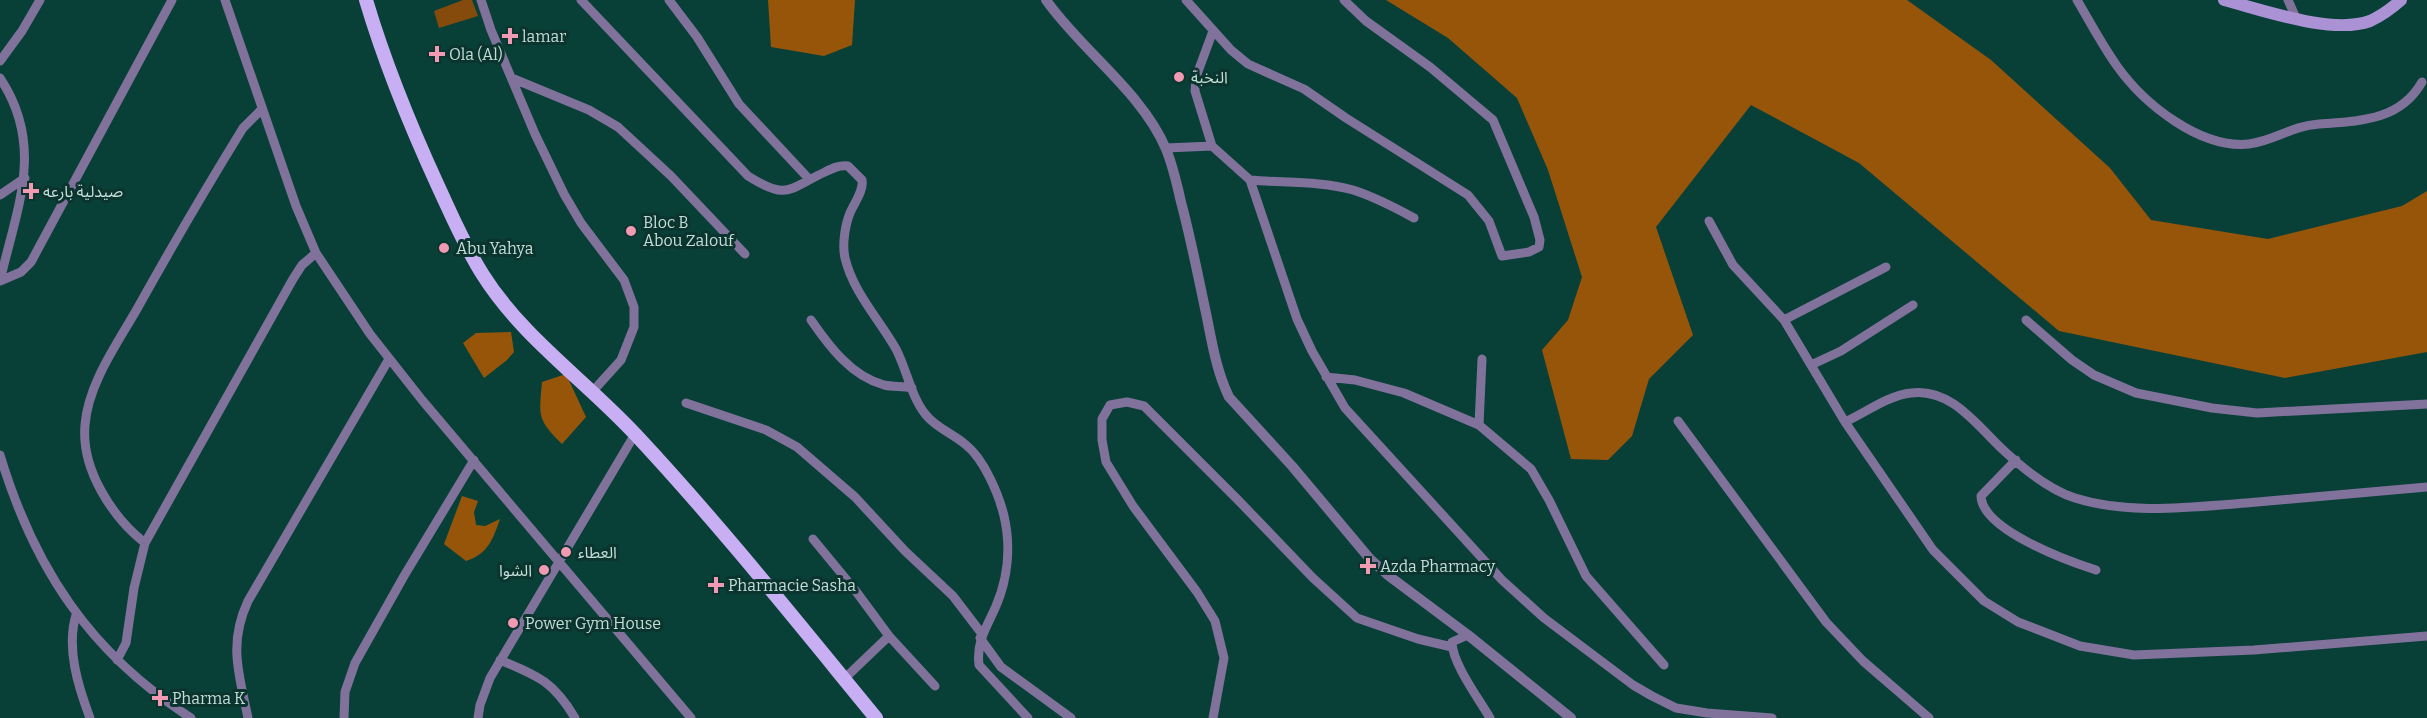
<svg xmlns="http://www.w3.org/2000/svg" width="2427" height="718" viewBox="0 0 2427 718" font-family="Bitter,'Noto Sans Arabic',serif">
	<rect width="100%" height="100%" fill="#084038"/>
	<!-- green -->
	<path fill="#854b0d" d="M 463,0 L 472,0 L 478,16 L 439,28 L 434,11 Z"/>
	<!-- forest -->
	<path fill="#97550a" d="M 768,0 L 855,0 L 852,45 L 824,56 L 771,47 Z
		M 1386,0 L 1907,0 L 1991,60 L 2110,168 L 2151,220 L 2268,239 L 2402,206 L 2427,191 L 2427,352 L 2285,378 L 2059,331 L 1859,163 L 1751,105 L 1656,227 L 1693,335 L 1649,379 L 1632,436 L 1608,460 L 1571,459 L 1542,350 L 1568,320 L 1582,277 L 1548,170 L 1517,98 L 1448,38 Z
		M 511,332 L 514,352 L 507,360 L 484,378 L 463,343 L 476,333 Z
		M 566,374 L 586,417 L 562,444 C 537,419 539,417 542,382 Z
		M 462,496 L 478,501 L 474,512 L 476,525 L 485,526 L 500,519 C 493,539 488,554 466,561 L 444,544 Z"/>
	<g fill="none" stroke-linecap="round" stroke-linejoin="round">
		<!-- minor -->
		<path stroke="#81729c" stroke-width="9" d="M 225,0 L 296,206 L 316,253 L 370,334 L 422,400 L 691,718
			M 481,0 L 491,30 L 535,134 L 564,194 L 581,223 L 624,280 L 634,307 L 634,327 L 621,360 L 593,391
			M 581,0 L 748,176 C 788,201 788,189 825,172 C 833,168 839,165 848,166 L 862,180 C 864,191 854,203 850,213 C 845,225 842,245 845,258 C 853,292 879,319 896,349 C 907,370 911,397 926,415 C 936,428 954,434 966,445 C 984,459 999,495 1004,516 C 1011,546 1008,578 996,606 C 987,627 976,641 979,665 L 1028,718
			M 669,0 L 697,37 L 739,104 L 809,179
			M 1186,0 L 1231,50 L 1248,64 L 1304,89 L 1346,118 L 1468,195 L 1489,221 L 1502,256 L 1529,252 L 1539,247 L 1540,240 L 1534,217 L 1493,120 L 1430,67 L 1366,21 L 1344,0
			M 2077,0 C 2090,22 2102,45 2117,66 C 2144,104 2200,149 2249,144 C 2274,141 2291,126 2319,124 C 2359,121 2400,121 2422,82
			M 2288,0 L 2296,18
			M 0,61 L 22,31 L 40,0
			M 0,78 C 46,147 16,210 0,281
			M 514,79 L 589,110 L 618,127 L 671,176 L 745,254
			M 1212,146 L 1195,91 L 1196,77 L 1213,31
			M 1166,148 L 1212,146 L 1250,180 L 1297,319 L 1312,351 L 1345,408 L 1502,580 L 1544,618 L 1633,685 L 1652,696 L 1676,708 L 1707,713 L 1772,718
			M 1250,180 C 1283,183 1321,181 1353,190 C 1375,197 1394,207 1414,218
			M 0,195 L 25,178
			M 1709,221 L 1733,265 L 1784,320 L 1845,422 L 1933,550 L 1984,601 L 2018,622 L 2080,646 L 2134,655 L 2254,650 L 2427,636
			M 0,281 L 21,272 L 31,262 L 172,0
			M 811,320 C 829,346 851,376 884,385 C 893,387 903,386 912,388
			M 1784,320 L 1886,267
			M 2026,320 L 2072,360 L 2094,375 L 2136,393 L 2212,408 L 2257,413 L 2427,404
			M 1811,365 L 1841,351 L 1913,305
			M 1326,377 L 1355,380 L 1404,393 L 1479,425 L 1531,469 L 1549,500 L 1586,576 L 1664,665
			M 686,403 L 766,430 L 797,447 L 855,497 L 905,551 L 953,596 L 982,634
			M 1678,421 L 1826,622 L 1863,661 L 1929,718
			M 1845,422 C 1865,413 1889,395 1911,393 C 1950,388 1975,423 2000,447 C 2021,467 2047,489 2075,498 C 2129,515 2190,507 2246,503 C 2306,498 2367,492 2427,487
			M 1479,425 L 1482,359
			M 0,455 C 34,568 90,653 191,718
			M 2016,460 L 1981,496 C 1982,530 2068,561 2096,570
			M 813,539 L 855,590 L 889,636
			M 145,543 L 293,279 L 302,265 L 316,253
			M 76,615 C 66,648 78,686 90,718
			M 1468,635 L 1452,642 C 1452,663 1479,699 1490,718
			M 980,638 L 1001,667 L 1071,718
			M 117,660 L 126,643 L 134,588 L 145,543 C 112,517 81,469 85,425 C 88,384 117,344 137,309 C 171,248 206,188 243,128 L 262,109
			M 500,660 C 538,676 553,681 575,718
			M 844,679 L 889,636 L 935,686
			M 248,718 C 239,674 228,644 248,601 L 389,359
			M 344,718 L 345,692 L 355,663 L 404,576 L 474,460
			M 478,718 L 480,705 L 490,678 L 635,434
			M 1213,718 L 1224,658 L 1215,621 L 1197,592 L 1133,506 L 1106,462 L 1102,440 L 1102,419 L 1110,405 L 1127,402 L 1144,406 L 1238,500 L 1313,578 L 1357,618 L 1418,639 L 1452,647"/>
		<!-- tertiary -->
		<path stroke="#81729c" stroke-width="10" d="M 1046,0 C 1081,50 1142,92 1166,149 C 1173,166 1177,184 1181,202 C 1191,239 1198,276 1206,313 C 1212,342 1216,370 1229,397 L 1292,466 L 1370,559 L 1389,576 L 1468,635 L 1571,718"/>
		<!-- secondary -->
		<path stroke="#aa92d5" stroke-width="12" d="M 2224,0 C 2263,10 2332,35 2370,21 C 2381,16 2392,8 2401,0"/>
		<!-- primary -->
		<path stroke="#c8aff4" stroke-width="14" d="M 366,0 C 385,64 410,125 438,186 C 452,216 465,247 483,275 C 522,337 586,381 636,435 C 720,525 798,623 876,718"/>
	</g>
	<!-- markers -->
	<g fill="#f19ab4" stroke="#0c342e" stroke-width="2">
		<path d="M507 27h6v6h6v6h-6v6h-6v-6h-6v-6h6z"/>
		<path d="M434 45h6v6h6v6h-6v6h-6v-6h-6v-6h6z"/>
		<circle cx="1179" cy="77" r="6"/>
		<path d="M28 182h6v6h6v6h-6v6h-6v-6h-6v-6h6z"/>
		<circle cx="631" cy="231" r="6"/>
		<circle cx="444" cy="248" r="6"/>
		<circle cx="566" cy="552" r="6"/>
		<path d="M1365 557h6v6h6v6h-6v6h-6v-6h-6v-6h6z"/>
		<circle cx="544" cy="570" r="6"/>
		<path d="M713 576h6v6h6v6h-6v6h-6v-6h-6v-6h6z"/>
		<circle cx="513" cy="623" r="6"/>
		<path d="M157 689h6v6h6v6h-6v6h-6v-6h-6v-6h6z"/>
	</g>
	<g text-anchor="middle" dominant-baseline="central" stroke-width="6" stroke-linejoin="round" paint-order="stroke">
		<!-- poi labels -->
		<g font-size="16" fill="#c3ddd7" stroke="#0c342e" text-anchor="start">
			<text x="522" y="36">lamar</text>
			<text x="449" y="54">Ola (Al)</text>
			<text x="1191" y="77">النخبة</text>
			<text x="43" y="191">صيدلية بارعه</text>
			<text x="643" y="222">Bloc B<tspan x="643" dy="18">Abou Zalouf</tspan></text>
			<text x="456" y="248">Abu Yahya</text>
			<text x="578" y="552">العطاء</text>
			<text x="1380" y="566">Azda Pharmacy</text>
			<text x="532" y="570" text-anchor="end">الشوا</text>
			<text x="728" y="585">Pharmacie Sasha</text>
			<text x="525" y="623">Power Gym House</text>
			<text x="172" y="698">Pharma K</text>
		</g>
	</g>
</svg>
